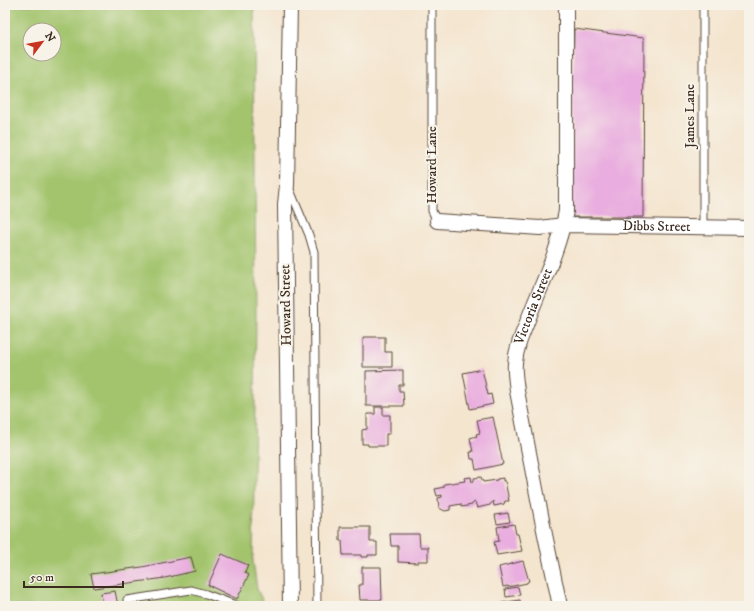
<svg xmlns="http://www.w3.org/2000/svg" width="754" height="611" viewBox="0 0 754 611" font-family="'IM FELL DW Pica',serif">
	<rect width="100%" height="100%" fill="#f7f3e8"/>
	<filter id="ink" filterUnits="userSpaceOnUse"><feTurbulence type="fractalNoise" baseFrequency=".025" numOctaves="2"/><feDisplacementMap in="SourceGraphic" scale="8" xChannelSelector="R" yChannelSelector="G"/><feConvolveMatrix kernelMatrix="1 2 1 2 8 2 1 2 1" color-interpolation-filters="sRGB"/></filter>
	<filter id="wash" filterUnits="userSpaceOnUse"><feTurbulence type="fractalNoise" baseFrequency=".012" numOctaves="4" result="noise"/><feDisplacementMap in="SourceGraphic" scale="16" xChannelSelector="R" yChannelSelector="G"/><feGaussianBlur stdDeviation="0.9" result="paint"/><feColorMatrix in="noise" values="0 0 0 0 0 0 0 0 0 0 0 0 0 0 0 0 0 1.4 0 .05"/><feComposite in="paint" operator="in"/></filter>
	<g filter="url(#wash)">
		<rect width="100%" height="100%" fill="#f4e5cf"/>
		<!-- pitch -->
		<path fill="#a3c46d" stroke="#6f7746" fill-rule="evenodd" d="M 5,5 L 254,5 L 256,317 L 253,561 L 257,589 L 265,606 L 5,606 ZM 30,30 L 54,30 L 54,54 L 30,54 Z"/>
		<g id="blocks">
			<!-- building -->
			<path fill="#e9addf" d="M 574,29 L 644,38 L 643,217 L 570,217 Z
				M 363,337 L 385,337 L 385,352 L 392,352 L 392,367 L 363,367 Z
				M 482,369 L 488,395 L 491,394 L 493,404 L 470,409 L 463,373 Z
				M 403,370 L 403,385 L 399,385 L 399,391 L 403,391 L 404,406 L 366,406 L 366,371 Z
				M 375,407 L 383,407 L 383,415 L 390,415 L 390,434 L 386,434 L 386,446 L 368,446 L 368,444 L 362,444 L 362,430 L 367,429 L 367,414 L 375,414 Z
				M 493,417 L 503,464 L 476,470 L 474,459 L 471,459 L 470,452 L 473,452 L 470,438 L 477,436 L 476,434 L 480,433 L 477,420 Z
				M 471,477 L 472,482 L 474,481 L 474,478 L 481,477 L 483,482 L 497,480 L 497,479 L 503,478 L 503,481 L 505,481 L 509,501 L 505,501 L 504,504 L 494,506 L 493,501 L 490,505 L 477,508 L 475,502 L 473,503 L 472,505 L 461,507 L 461,504 L 450,506 L 450,510 L 445,511 L 439,508 L 438,498 L 442,497 L 442,495 L 437,496 L 435,489 L 444,487 L 444,484 L 465,481 L 464,478 Z
				M 508,513 L 510,522 L 497,524 L 495,515 Z
				M 514,524 L 516,534 L 518,534 L 522,551 L 497,555 L 494,542 L 499,541 L 497,527 Z
				M 340,527 L 370,527 L 370,542 L 377,542 L 377,555 L 368,555 L 368,557 L 361,557 L 361,555 L 343,555 L 342,541 L 340,541 Z
				M 390,534 L 419,534 L 420,547 L 428,547 L 428,561 L 418,561 L 418,563 L 398,562 L 398,546 L 391,546 Z
				M 222,554 L 248,565 L 245,573 L 249,575 L 237,599 L 208,585 Z
				M 191,557 L 195,571 L 165,578 L 94,588 L 91,574 L 142,567 Z
				M 523,561 L 529,581 L 527,582 L 527,583 L 508,587 L 508,586 L 503,587 L 499,567 Z
				M 362,567 L 381,567 L 382,600 L 360,600 L 359,585 L 362,585 Z
				M 518,587 L 520,595 L 506,597 L 505,589 Z
				M 115,591 L 118,606 L 103,606 L 101,593 Z
				M 520,600 L 521,606 L 501,606 L 501,603 Z"/>
		</g>
	</g>
	<g filter="url(#ink)">
		<use href="#blocks" fill-opacity="0" stroke="#574639" stroke-width="1"/>
		<g fill="none" stroke-linecap="round" stroke-linejoin="round">
			<!-- lane casing -->
			<g stroke="#574639" stroke-width="9">
				<path id="lane" d="M 432,5 L 432,211 L 437,221
					M 290,190 L 309,235 L 314,252 L 317,606
					M 703,227 L 703,5
					M 127,600 L 191,590 L 206,594 L 238,606"/>
			</g>
			<!-- street casing -->
			<g stroke="#574639" stroke-width="16">
				<g id="street">
					<path id="s1" d="M 437,221 L 540,228 L 563,225 L 749,228"/>
					<path d="M 290,606 L 285,204 L 287,185 L 290,5"/>
					<path id="s2" d="M 560,606 L 543,525 L 517,391 C 516,381 514,372 515,363 C 516,349 521,337 526,325 C 540,287 559,251 566,211 L 566,5"/>
				</g>
			</g>
			<!-- lane -->
			<use href="#lane" stroke="#fff" stroke-width="7"/>
			<!-- street -->
			<use href="#street" stroke="#fff" stroke-width="14"/>
		</g>
	</g>
	<g text-anchor="middle" dominant-baseline="central" stroke-width="4" stroke-linejoin="round" paint-order="stroke">
		<!-- street labels -->
		<g font-size="14" fill="#3b2a1e" stroke="#f7f3e8">
			<text transform="translate(690 116) rotate(-90)">James Lane</text>
			<text transform="translate(432 165) rotate(-90)">Howard Lane</text>
			<text stroke="none"><textPath href="#s1" startOffset="220">Dibbs Street</textPath></text>
			<text transform="translate(286 305) rotate(-91)">Howard Street</text>
			<text stroke="none"><textPath href="#s2" startOffset="307">Victoria Street</textPath></text>
		</g>
	</g>
	<!-- margin -->
	<rect width="754" height="611" fill="none" stroke="#f7f3e8" stroke-width="20"/>
	<!-- north arrow -->
	<g transform="translate(42 42) rotate(58)"><circle r="19" fill="#f7f3e8" stroke="#aca397"/>
	<path d="M0-3L7 15L0 10L-7 15Z" fill="#c8321e"/>
	<text y="-6" font-size="11" font-weight="bold" text-anchor="middle" fill="#3b2a1e">N</text>
	</g>
	<!-- scale -->
	<path d="M24 581v6h99v-6" fill="none" stroke="#3b2a1e" stroke-width="2"/>
	<text x="30" y="581" font-size="12" fill="#3b2a1e" stroke="#f7f3e8" stroke-width="3" paint-order="stroke">50 m</text>
</svg>
